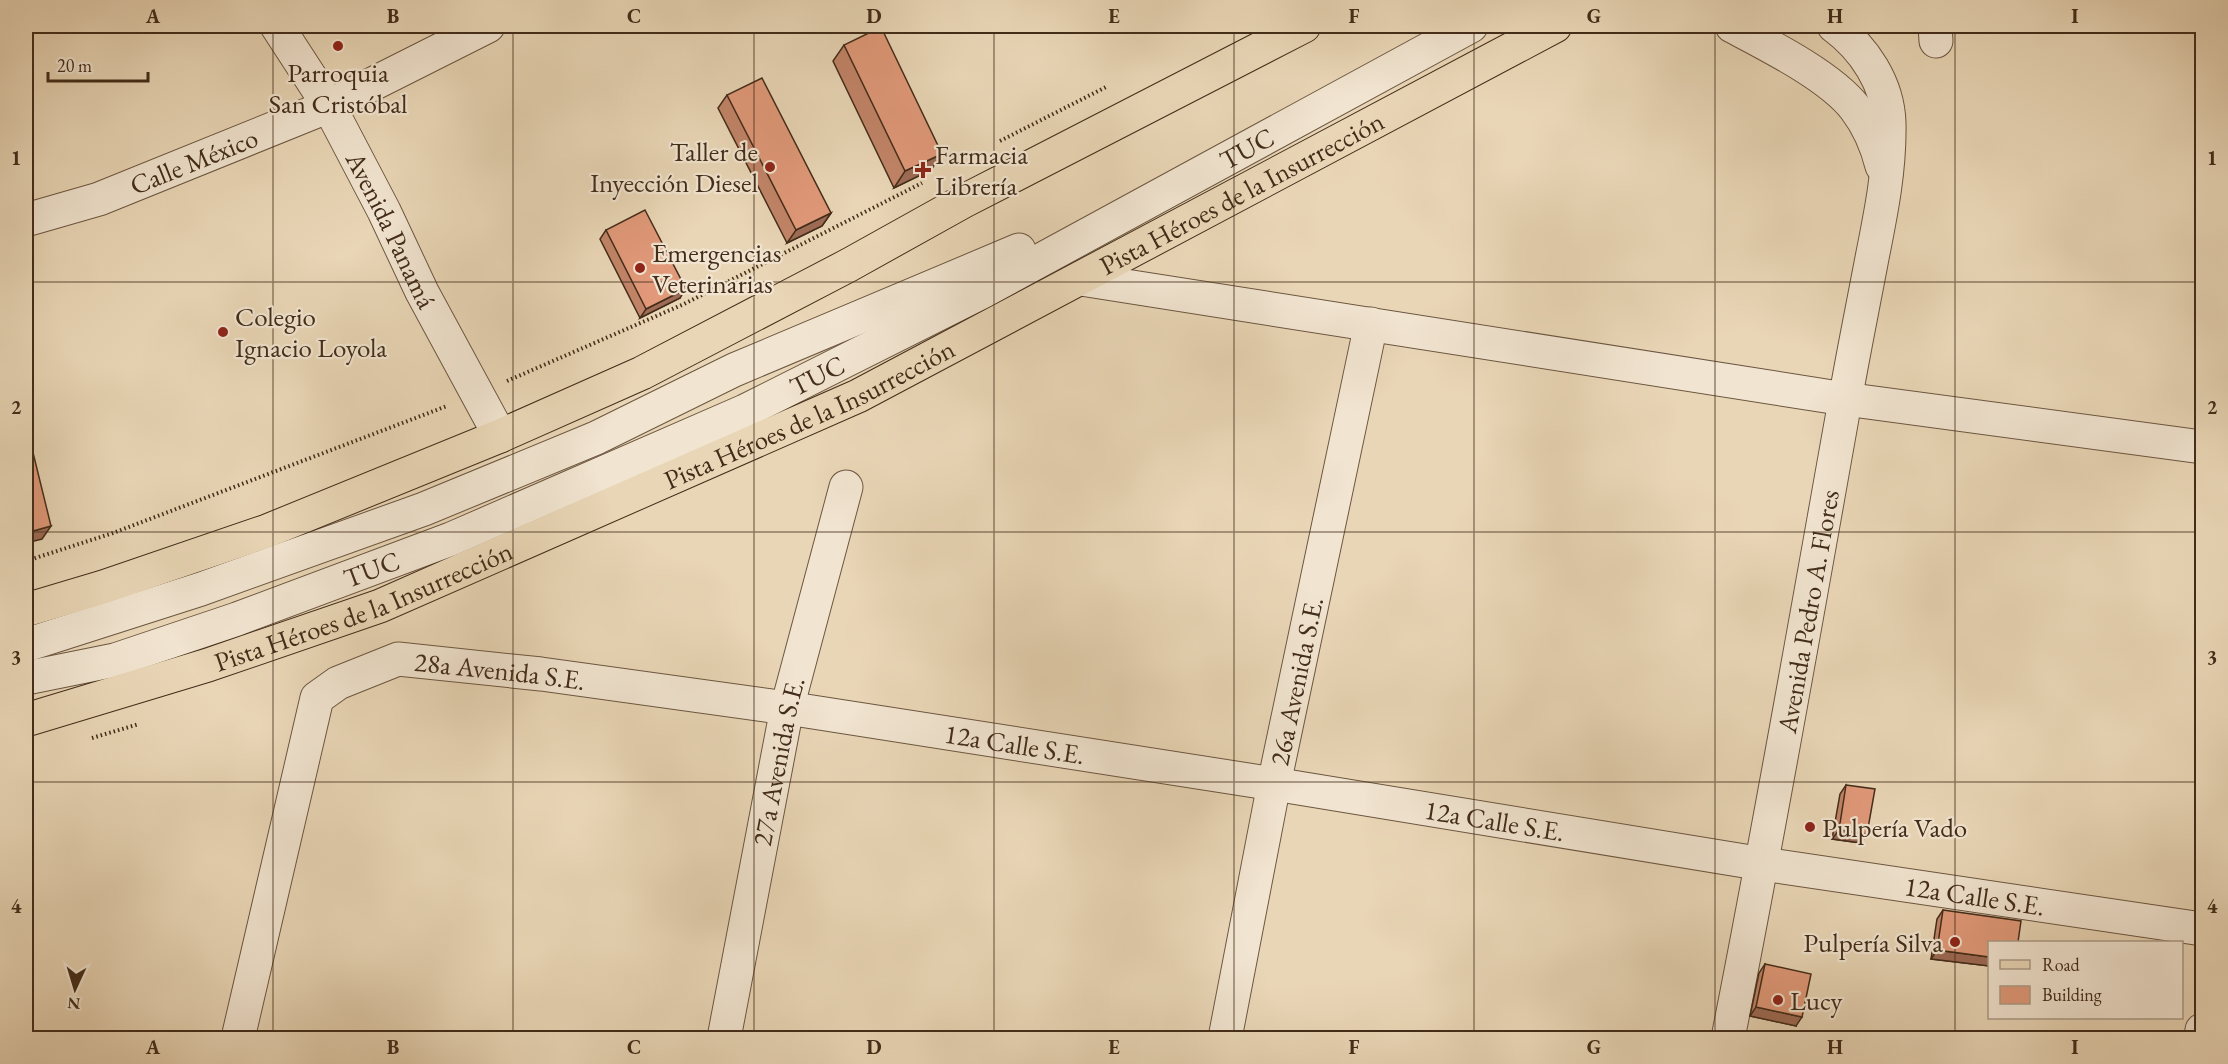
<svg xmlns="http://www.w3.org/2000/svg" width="2228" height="1064" viewBox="0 0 2228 1064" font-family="'EB Garamond',serif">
	<rect width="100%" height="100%" fill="#e9d6b6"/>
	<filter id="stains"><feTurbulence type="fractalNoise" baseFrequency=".00333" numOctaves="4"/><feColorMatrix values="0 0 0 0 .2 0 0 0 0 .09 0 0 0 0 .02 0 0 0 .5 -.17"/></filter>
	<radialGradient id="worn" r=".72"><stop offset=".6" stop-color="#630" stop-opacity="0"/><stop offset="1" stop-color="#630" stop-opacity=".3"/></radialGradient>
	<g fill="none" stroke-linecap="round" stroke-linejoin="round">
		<!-- minor casing -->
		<g stroke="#6c5640" stroke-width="35">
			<g id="minor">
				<path id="s1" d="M 277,26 L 329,106 L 384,211 L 422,292 L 500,436"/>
				<path d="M 1732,26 C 1768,45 1830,76 1855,108 C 1868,125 1877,146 1882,166"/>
				<path d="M 1935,26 L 1936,41"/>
				<path id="s2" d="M 26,220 L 99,199 L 329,106 L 488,26"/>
				<path d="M 1081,279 L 1845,399 L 2202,447"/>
				<path d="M 26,645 L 201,589 L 424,509 L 596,438 L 734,370 L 1019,250"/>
				<path id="s3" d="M 26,678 L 115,660 L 237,619 L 451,539 L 745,411 L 982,292 L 1471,26"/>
				<path id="s4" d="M 238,1038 L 317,698 L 338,683 L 398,659 L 541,674 L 787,708 L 1274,784 L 1763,864 L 2202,929"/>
				<path id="s5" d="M 724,1038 L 787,708 L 846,487"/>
				<path id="s6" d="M 1225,1038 L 1274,784 L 1371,324"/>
				<path id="s7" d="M 1728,1038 C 1769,832 1805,625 1842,418 C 1851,364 1862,311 1872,258 C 1881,213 1890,169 1889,123 C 1888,84 1864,48 1834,26"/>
				<path d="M 2201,1038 L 2202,1030"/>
			</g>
		</g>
		<!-- major casing -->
		<g stroke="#422c19" stroke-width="35">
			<g id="major">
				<path d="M 26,610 L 103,587 L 267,531 L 500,436 L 642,373 L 849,265 L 964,201 L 1304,26"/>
				<path id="s8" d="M 26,720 L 208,665 L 380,606 L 858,396 L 1555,26"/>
			</g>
		</g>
		<!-- path -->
		<path stroke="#422c19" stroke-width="4" stroke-dasharray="1.5 3" stroke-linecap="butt" d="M 1000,141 L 1108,86
			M 507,381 L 684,304 L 922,183
			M 26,561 L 113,533 L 447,406
			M 92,738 L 139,724"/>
		<!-- minor -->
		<use href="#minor" stroke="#f1e4d0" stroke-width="33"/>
		<!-- major -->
		<use href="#major" stroke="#e9d6b6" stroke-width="33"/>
	</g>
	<!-- wall -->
	<path fill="#c28468" stroke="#422c19" stroke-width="1.5" d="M 844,45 L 931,170 L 894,188 L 833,61 Z
		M 727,95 L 831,213 L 822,226 L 787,243 L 718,108 Z
		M 606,230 L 680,298 L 640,318 L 600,239 Z
		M 1846,785 L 1861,843 L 1832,839 L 1840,794 Z
		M 1943,910 L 1989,942 L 1989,966 L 1931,959 L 1937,919 Z
		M 1765,964 L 1796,1026 L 1750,1016 L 1759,973 Z"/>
	<!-- shaded-wall -->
	<path fill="#9e6b55" stroke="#422c19" stroke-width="1.5" d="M 942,154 L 931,170 L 894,188 L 905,171 Z
		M 831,213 L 822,226 L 787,243 L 796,230 Z
		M 686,289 L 680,298 L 640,318 L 646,309 Z
		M 51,526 L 42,539 L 26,543 L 26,533 Z
		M 1839,830 L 1867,834 L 1861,843 L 1832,839 Z
		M 1937,950 L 1989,957 L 1989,966 L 1931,959 Z
		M 1756,1007 L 1802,1017 L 1796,1026 L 1750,1016 Z"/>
	<!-- building -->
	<path fill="#e19979" stroke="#422c19" stroke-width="1.5" d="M 881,27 L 942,154 L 905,171 L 844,45 Z
		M 762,78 L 831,213 L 796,230 L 727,95 Z
		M 645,210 L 686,289 L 646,309 L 606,230 Z
		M 26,424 L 51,526 L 26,533 Z
		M 1846,785 L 1875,789 L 1867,834 L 1839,830 Z
		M 1943,910 L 2021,921 L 2018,942 L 1989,942 L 1989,957 L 1937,950 Z
		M 1765,964 L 1811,974 L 1802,1017 L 1756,1007 Z"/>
	<!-- grid -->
	<path fill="none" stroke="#422c19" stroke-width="1.5" stroke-opacity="0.55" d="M 273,26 L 273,1038M 513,26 L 513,1038M 754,26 L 754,1038M 994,26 L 994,1038M 1234,26 L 1234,1038M 1474,26 L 1474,1038M 1715,26 L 1715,1038M 1955,26 L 1955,1038M 26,282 L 2202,282M 26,532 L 2202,532M 26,782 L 2202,782"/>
	<!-- markers -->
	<g fill="#8f2418" stroke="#f1e4d0" stroke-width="2">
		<circle cx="338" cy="46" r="6"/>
		<circle cx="770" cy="167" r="6"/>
		<path d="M920 161h6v6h6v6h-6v6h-6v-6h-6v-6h6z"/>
		<circle cx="640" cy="268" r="6"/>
		<circle cx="223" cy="332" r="6"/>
		<circle cx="1810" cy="827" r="6"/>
		<circle cx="1955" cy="942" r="6"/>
		<circle cx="1778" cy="1000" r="6"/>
	</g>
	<g text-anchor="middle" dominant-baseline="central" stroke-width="4.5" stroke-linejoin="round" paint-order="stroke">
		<!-- poi labels -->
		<g font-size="27" fill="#422c19" stroke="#f1e4d0" text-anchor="start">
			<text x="338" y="72" text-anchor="middle">Parroquia<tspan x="338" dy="31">San Cristóbal</tspan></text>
			<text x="758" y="151" text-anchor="end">Taller de<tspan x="758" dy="31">Inyección Diesel</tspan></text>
			<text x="935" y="154">Farmacia<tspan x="935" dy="31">Librería</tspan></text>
			<text x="652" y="252">Emergencias<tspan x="652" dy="31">Veterinarias</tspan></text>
			<text x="235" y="316">Colegio<tspan x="235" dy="31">Ignacio Loyola</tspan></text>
			<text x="1822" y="827">Pulpería Vado</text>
			<text x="1943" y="942" text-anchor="end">Pulpería Silva</text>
			<text x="1790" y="1000">Lucy</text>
		</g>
		<!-- street labels -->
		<g font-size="27" fill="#422c19" stroke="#f1e4d0">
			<text stroke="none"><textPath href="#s3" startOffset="1335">TUC</textPath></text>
			<text stroke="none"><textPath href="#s2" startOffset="178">Calle México</textPath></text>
			<text stroke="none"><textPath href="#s8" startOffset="1328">Pista Héroes de la Insurrección</textPath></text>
			<text stroke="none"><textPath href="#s1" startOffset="234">Avenida Panamá</textPath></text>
			<text stroke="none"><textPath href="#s3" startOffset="849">TUC</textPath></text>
			<text stroke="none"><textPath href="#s8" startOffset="842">Pista Héroes de la Insurrección</textPath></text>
			<text stroke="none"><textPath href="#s3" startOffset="363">TUC</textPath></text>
			<text stroke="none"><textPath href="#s8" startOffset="356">Pista Héroes de la Insurrección</textPath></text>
			<text stroke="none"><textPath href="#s7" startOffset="434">Avenida Pedro A. Flores</textPath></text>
			<text stroke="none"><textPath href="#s4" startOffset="542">28a Avenida S.E.</textPath></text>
			<text stroke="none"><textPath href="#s6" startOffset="364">26a Avenida S.E.</textPath></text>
			<text stroke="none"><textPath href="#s4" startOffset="1062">12a Calle S.E.</textPath></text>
			<text stroke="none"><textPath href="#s5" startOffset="282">27a Avenida S.E.</textPath></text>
			<text stroke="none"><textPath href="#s4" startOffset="1548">12a Calle S.E.</textPath></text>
			<text stroke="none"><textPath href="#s4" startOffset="2034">12a Calle S.E.</textPath></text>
		</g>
	</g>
	<!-- margin -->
	<rect width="2228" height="1064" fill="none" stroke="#e9d6b6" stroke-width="66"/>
	<!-- legend -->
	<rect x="1988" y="941" width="195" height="78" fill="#f1e4d0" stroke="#ab9a87" stroke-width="1.5"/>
	<rect x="2000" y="960" width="30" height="9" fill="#e9d6b6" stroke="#ab9a87" stroke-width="1.5"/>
	<text x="2042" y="971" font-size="18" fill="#422c19">Road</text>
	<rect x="2000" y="986" width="30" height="18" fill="#e19979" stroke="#ab9a87" stroke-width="1.5"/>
	<text x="2042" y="1001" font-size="18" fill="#422c19">Building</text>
	<!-- north arrow -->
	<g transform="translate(75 989) rotate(184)" stroke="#f1e4d0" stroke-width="4.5" paint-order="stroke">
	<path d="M0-4.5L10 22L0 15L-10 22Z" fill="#422c19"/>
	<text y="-9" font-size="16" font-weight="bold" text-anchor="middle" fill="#422c19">N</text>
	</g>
	<!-- scale -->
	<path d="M48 72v9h100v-9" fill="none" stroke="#422c19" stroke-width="3"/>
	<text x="57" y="72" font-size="18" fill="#422c19" stroke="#f1e4d0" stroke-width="4.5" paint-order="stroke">20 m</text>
	<rect x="33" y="33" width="2162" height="998" fill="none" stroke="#422c19" stroke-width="2"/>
	<g font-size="20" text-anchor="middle" font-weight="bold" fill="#422c19">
		<text x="153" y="23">A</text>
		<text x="393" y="23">B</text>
		<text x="634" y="23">C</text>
		<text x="874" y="23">D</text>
		<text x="1114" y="23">E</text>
		<text x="1354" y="23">F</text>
		<text x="1594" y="23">G</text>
		<text x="1835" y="23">H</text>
		<text x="2075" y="23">I</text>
		<text x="16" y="165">1</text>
		<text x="2212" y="165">1</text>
		<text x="16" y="414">2</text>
		<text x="2212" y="414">2</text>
		<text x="16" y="664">3</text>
		<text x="2212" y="664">3</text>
		<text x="16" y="913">4</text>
		<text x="2212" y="913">4</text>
		<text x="153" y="1054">A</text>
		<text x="393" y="1054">B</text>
		<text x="634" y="1054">C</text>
		<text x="874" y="1054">D</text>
		<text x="1114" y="1054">E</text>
		<text x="1354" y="1054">F</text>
		<text x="1594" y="1054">G</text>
		<text x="1835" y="1054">H</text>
		<text x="2075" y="1054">I</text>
	</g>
	<rect width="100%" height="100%" filter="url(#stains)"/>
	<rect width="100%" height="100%" fill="url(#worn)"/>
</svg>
